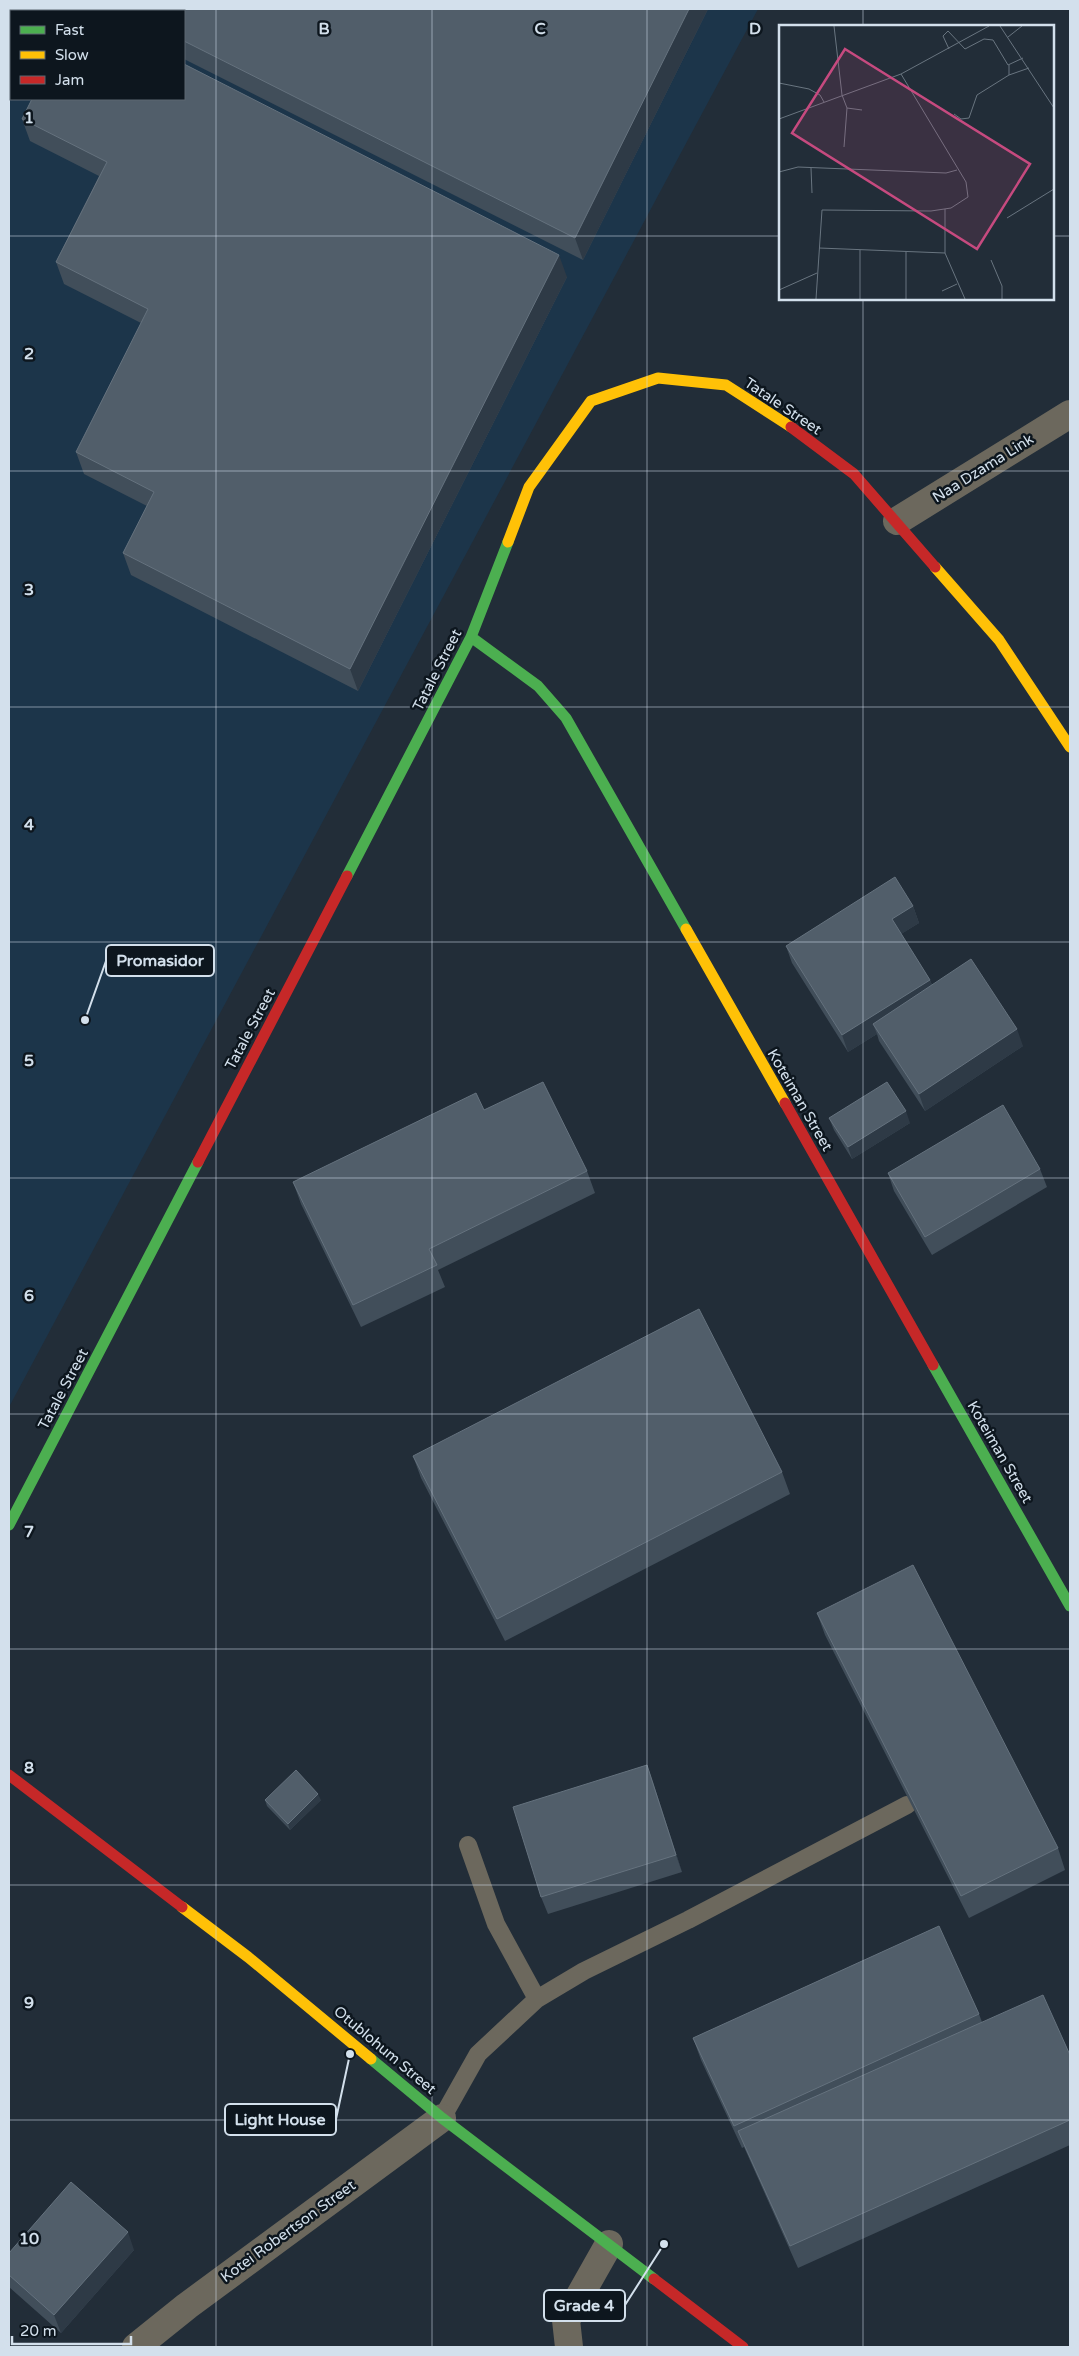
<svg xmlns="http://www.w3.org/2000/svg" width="1079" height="2356" viewBox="0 0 1079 2356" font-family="'Varela Round',sans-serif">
	<rect width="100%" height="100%" fill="#222d38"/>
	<!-- built -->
	<path fill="#1c354a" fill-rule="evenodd" d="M 9,9 L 758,9 L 9,1407 ZM 11,11 L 184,11 L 184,99 L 11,99 Z"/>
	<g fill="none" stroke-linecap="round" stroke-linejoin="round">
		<!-- lane -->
		<path stroke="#6c685d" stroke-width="18" d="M 468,1845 L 496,1924 L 537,1999
			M 442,2118 L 478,2054 L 537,1999 L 584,1971 L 688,1920 L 907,1805"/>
		<!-- street -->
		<path stroke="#6c685d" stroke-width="28" d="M 897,521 L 1070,414
			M 136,2347 L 187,2306 L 442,2118
			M 569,2347 L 566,2320 L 609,2244"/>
		<!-- fast -->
		<path stroke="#4caf50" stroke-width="11" d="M 471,637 L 538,686 L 566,718 L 686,929
			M 347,876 L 471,637 L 508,542
			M 933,1365 L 1070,1606
			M 9,1525 L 198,1162
			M 371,2059 L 442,2118 L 654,2279"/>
		<!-- slow -->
		<path stroke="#ffc107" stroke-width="11" d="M 508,542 L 529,487 L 591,401 L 658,378 L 726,385 L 791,427
			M 935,567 L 999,640 L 1070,747
			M 686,929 L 785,1103
			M 182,1907 L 248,1957 L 371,2059"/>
		<!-- jam -->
		<path stroke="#c62828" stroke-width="11" d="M 791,427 L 854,474 L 935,567
			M 785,1103 L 933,1365
			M 198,1162 L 347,876
			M 9,1775 L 182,1907
			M 654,2279 L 743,2347"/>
	</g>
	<!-- wall -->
	<path fill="#414e5a" d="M 84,9 L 708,9 L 583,260 L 184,59 L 184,11 L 89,11 Z
		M 22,119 L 567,277 L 358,691 L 131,575 L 123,553 L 147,506 L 84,474 L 76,452 L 141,323 L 64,284 L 56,262 L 99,176 L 30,141 Z
		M 913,906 L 919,923 L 901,934 L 930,980 L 932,985 L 1023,1046 L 925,1111 L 879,1041 L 877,1034 L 848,1052 L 792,963 L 786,946 Z
		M 484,1110 L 587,1171 L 595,1193 L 438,1270 L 445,1287 L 361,1327 L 301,1204 L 293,1182 Z
		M 829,1118 L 910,1123 L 852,1159 L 834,1130 Z
		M 1040,1169 L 1047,1187 L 932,1255 L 894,1191 L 888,1173 Z
		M 413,1456 L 782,1472 L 790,1494 L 505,1641 L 421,1478 Z
		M 817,1613 L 1058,1848 L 1065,1870 L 969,1918 L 825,1635 Z
		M 647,1765 L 653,1782 L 682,1872 L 548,1914 L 541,1897 Z
		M 265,1800 L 321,1800 L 290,1830 L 267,1806 Z
		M 979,2014 L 982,2022 L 1070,2055 L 1070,2145 L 798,2268 L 744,2147 L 742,2148 L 701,2060 L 693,2038 Z
		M 134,2250 L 61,2333 L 9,2287 L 9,2253 Z"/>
	<!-- shaded-wall -->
	<path fill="#2e3a46" d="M 689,9 L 708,9 L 583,260 L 575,238 Z
		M 559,255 L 567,277 L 358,691 L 350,669 Z
		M 913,906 L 919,923 L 898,936 L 892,919 Z
		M 930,980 L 936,997 L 873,1024 L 877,1034 L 848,1052 L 842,1035 Z
		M 1017,1029 L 1023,1046 L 925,1111 L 919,1094 Z
		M 906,1111 L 910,1123 L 852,1159 L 848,1147 Z
		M 647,1765 L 653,1782 L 682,1872 L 676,1855 Z
		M 318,1794 L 321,1800 L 290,1830 L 288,1824 Z
		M 128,2232 L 134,2250 L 61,2333 L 54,2315 Z"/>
	<!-- building -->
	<path fill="#515e6a" stroke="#65727e" d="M 120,9 L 689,9 L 575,238 L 184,41 L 184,11 L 125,11 Z
		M 184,64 L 559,255 L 350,669 L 123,553 L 154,492 L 76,452 L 148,309 L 56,262 L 107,162 L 22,119 L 32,99 L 184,99 Z
		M 895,877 L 913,906 L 892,919 L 930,980 L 842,1035 L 786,946 Z
		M 971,959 L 1017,1029 L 919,1094 L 873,1024 Z
		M 543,1082 L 587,1171 L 429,1249 L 437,1265 L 353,1305 L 293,1182 L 476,1093 L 484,1110 Z
		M 887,1082 L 906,1111 L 848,1147 L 829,1118 Z
		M 1003,1105 L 1040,1169 L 925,1237 L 888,1173 Z
		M 699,1309 L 782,1472 L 497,1619 L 413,1456 Z
		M 913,1565 L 1058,1848 L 961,1896 L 817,1613 Z
		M 647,1765 L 676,1855 L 541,1897 L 513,1807 Z
		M 296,1770 L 318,1794 L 288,1824 L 265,1800 Z
		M 939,1926 L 979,2014 L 734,2126 L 693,2038 Z
		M 1043,1995 L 1070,2055 L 1070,2120 L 790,2246 L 738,2131 Z
		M 71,2182 L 128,2232 L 54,2315 L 9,2275 L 9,2253 Z"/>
	<!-- grid -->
	<path fill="none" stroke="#d3e0ec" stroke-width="1" stroke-opacity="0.55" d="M 216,9 L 216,2347M 432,9 L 432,2347M 647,9 L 647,2347M 863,9 L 863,26M 9,236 L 780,236M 1053,236 L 1070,236M 863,299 L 863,2347M 9,471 L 1070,471M 9,707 L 1070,707M 9,942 L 1070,942M 9,1178 L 1070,1178M 9,1414 L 1070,1414M 9,1649 L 1070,1649M 9,1885 L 1070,1885M 9,2120 L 1070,2120"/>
	<g text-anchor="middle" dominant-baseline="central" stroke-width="5" stroke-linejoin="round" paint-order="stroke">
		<!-- street labels -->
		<g font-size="15" fill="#d3e0ec" stroke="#0d161e">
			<text transform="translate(783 406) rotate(34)">Tatale Street</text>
			<text transform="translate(983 468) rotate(-32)">Naa Dzama Link</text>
			<text transform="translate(437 670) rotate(-63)">Tatale Street</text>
			<text transform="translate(250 1029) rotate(-62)">Tatale Street</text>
			<text transform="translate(800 1100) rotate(60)">Koteiman Street</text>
			<text transform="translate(63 1389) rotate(-62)">Tatale Street</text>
			<text transform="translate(1000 1452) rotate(60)">Koteiman Street</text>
			<text transform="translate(385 2050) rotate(40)">Otublohum Street</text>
			<text transform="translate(288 2231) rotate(-36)">Kotei Robertson Street</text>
		</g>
	</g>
	<!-- overview -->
	<g transform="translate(779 25)">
		<rect width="275" height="275" fill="#222d38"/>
		<path fill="none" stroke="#697580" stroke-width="1" d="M 55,1 L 63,70 L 68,83 L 65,122M 221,1 L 275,83M 229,12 L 243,1M 170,24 L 164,11 L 169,6 L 186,24 L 205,14 L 214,15 L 229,40 L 244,33M 230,40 L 230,50 L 250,43M 0,58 L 30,64 L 41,70 L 45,77M 68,83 L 83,85M 175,89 L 182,94 L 190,93 L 198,70 L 230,50M 0,94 L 122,49 L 210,1M 32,143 L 33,168M 0,147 L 19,142 L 167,148 L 178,145M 166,184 L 166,228 L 186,274M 228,193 L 275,164M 40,223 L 166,228M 127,226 L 127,274M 212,235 L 223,261 L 223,274M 0,265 L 38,248M 163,266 L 178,259M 37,274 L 43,185 L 152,186 L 172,183 L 189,172 L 187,157 L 122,49M 81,274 L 81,225"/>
		<path fill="#c64a7f" fill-opacity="0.15" stroke="#c64a7f" stroke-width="2.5" d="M 66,24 L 251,139 L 198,224 L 13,108 Z"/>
		<rect width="275" height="275" fill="none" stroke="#d3e0ec" stroke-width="2.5"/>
	</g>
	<g font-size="16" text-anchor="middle" font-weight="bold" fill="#d3e0ec" stroke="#0d161e" stroke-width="5" stroke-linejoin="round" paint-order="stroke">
		<text x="324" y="34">B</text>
		<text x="540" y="34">C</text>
		<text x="755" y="34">D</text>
		<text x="29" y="123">1</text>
		<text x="29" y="359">2</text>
		<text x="29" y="595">3</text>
		<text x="29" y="830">4</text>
		<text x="29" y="1066">5</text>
		<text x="29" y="1301">6</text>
		<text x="29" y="1537">7</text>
		<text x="29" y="1773">8</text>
		<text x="29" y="2008">9</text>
		<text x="29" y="2244">10</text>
	</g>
	<!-- callouts -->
	<path fill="none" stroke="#d3e0ec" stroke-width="2" d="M85 1020L106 961M350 2054L336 2119M664 2244L625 2305"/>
	<g fill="#d3e0ec" stroke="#0d161e" stroke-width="2">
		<circle cx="85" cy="1020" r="5"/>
		<circle cx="350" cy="2054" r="5"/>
		<circle cx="664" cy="2244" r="5"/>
	</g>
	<g fill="#0d161e" stroke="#d3e0ec" stroke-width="2">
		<rect x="106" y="945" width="108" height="31" rx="5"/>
		<rect x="225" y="2104" width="111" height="31" rx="5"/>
		<rect x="544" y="2290" width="81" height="31" rx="5"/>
	</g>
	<g font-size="16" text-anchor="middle" font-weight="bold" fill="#d3e0ec">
		<text x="160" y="966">Promasidor</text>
		<text x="280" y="2125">Light House</text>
		<text x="584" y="2311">Grade 4</text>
	</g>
	<!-- border -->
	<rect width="1079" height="2356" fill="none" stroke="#d3e0ec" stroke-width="20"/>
	<!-- legend -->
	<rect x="10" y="10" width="175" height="90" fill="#0d161e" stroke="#5c6770"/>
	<rect x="20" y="26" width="25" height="8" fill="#4caf50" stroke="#5c6770"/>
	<text x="55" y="35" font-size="15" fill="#d3e0ec">Fast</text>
	<rect x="20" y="51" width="25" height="8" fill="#ffc107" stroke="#5c6770"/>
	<text x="55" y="60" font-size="15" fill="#d3e0ec">Slow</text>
	<rect x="20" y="76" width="25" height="8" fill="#c62828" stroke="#5c6770"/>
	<text x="55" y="85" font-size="15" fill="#d3e0ec">Jam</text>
	<!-- scale -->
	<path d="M12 2336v8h119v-8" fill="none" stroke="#d3e0ec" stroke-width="2.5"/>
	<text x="20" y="2336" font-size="15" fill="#d3e0ec" stroke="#0d161e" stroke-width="4" paint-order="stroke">20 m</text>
</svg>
